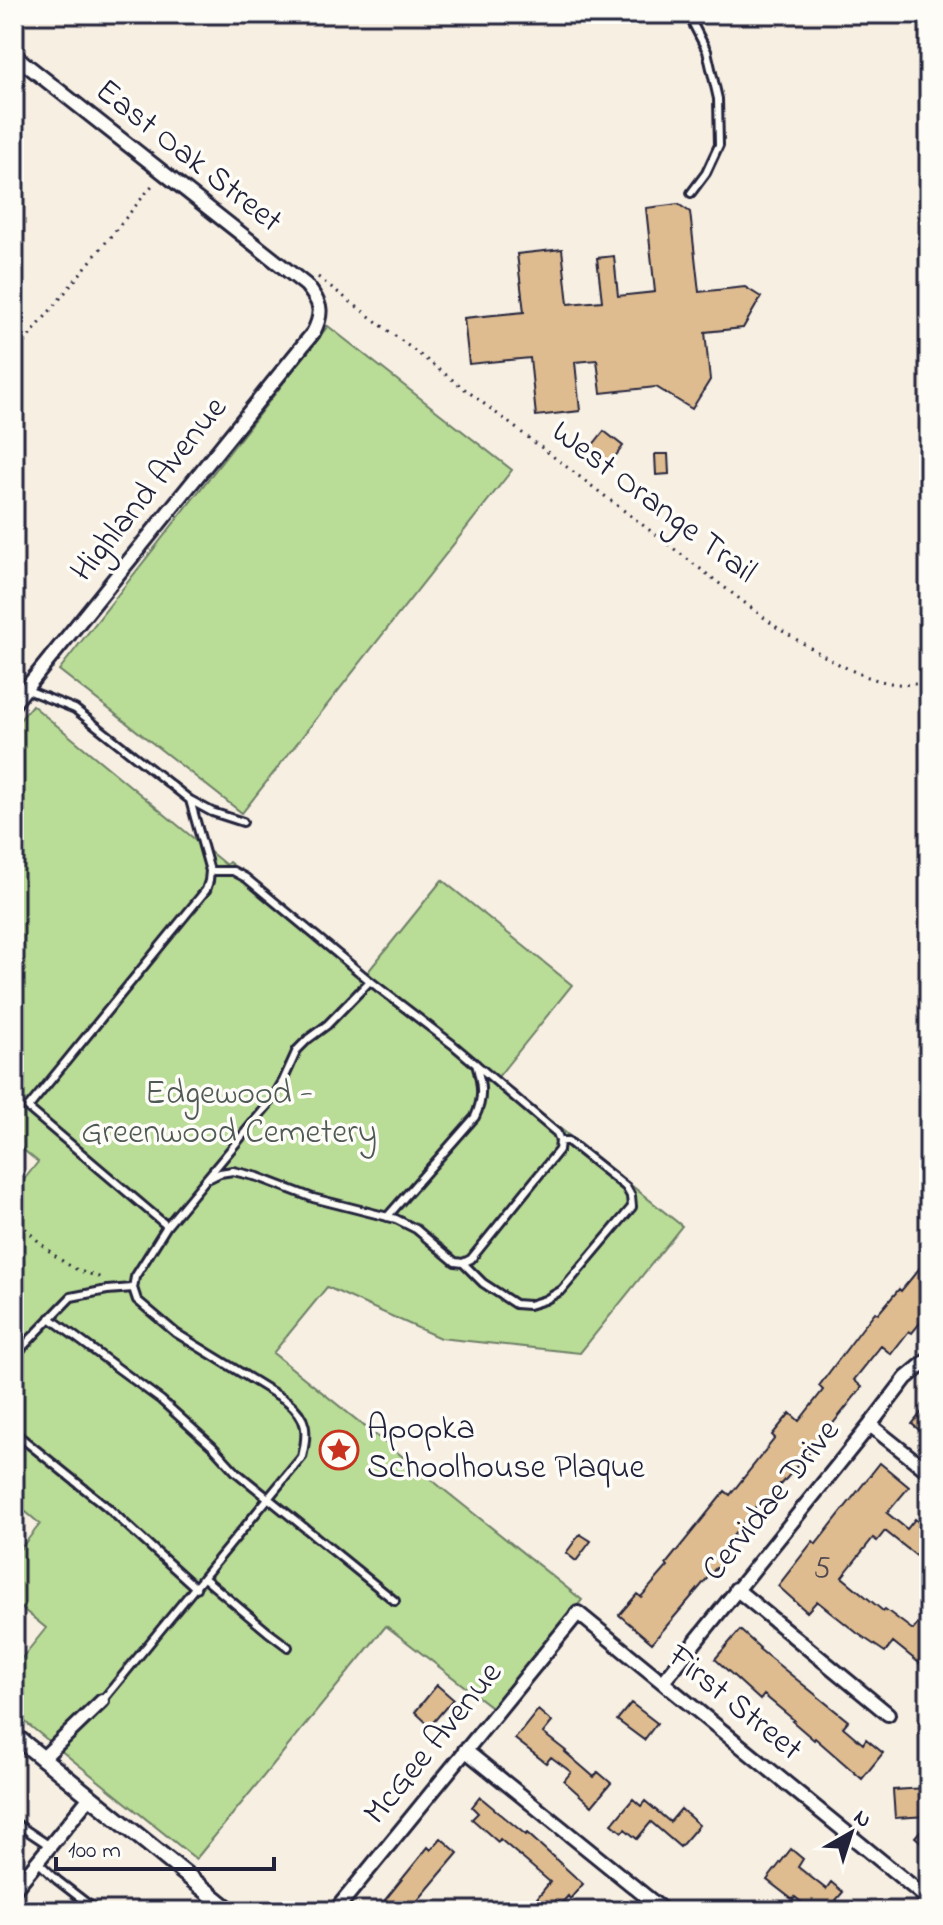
<svg xmlns="http://www.w3.org/2000/svg" width="943" height="1925" viewBox="0 0 943 1925" font-family="'Indie Flower',sans-serif">
	<rect width="100%" height="100%" fill="#f7efe2"/>
	<filter id="ink" filterUnits="userSpaceOnUse"><feTurbulence type="fractalNoise" baseFrequency=".0125" numOctaves="2"/><feDisplacementMap in="SourceGraphic" scale="16" xChannelSelector="R" yChannelSelector="G"/><feConvolveMatrix kernelMatrix="1 2 1 2 8 2 1 2 1" color-interpolation-filters="sRGB"/></filter>
	<g filter="url(#ink)">
		<!-- green -->
		<path fill="#b9dc96" stroke="#6e7f68" stroke-width="2" d="M 328,326 L 512,470 L 242,813 L 59,670 Z
			M 32,705 L 226,865 L 229,862 L 367,973 L 442,880 L 572,985 L 497,1078 L 682,1226 L 580,1353 L 440,1338 L 327,1287 L 273,1353 L 582,1600 L 494,1709 L 386,1626 L 196,1859 L 14,1713 L 14,1668 L 46,1628 L 14,1602 L 14,1557 L 40,1524 L 14,1502 L 14,1192 L 38,1162 L 14,1142 L 14,727 Z"/>
		<!-- building -->
		<path fill="#debc90" stroke="#22223b" stroke-width="2" d="M 678,204 L 690,212 L 699,292 L 745,287 L 761,297 L 743,328 L 705,332 L 710,380 L 692,409 L 656,387 L 601,393 L 597,360 L 575,362 L 580,411 L 536,416 L 530,358 L 469,364 L 464,318 L 524,312 L 517,254 L 562,249 L 568,304 L 602,301 L 597,258 L 614,256 L 618,296 L 655,292 L 646,208 Z
			M 604,431 L 623,446 L 608,466 L 588,451 Z
			M 655,454 L 668,454 L 669,474 L 656,475 Z
			M 923,1264 L 929,1269 L 929,1312 L 912,1333 L 909,1331 L 891,1354 L 881,1346 L 854,1380 L 862,1387 L 803,1461 L 802,1460 L 781,1485 L 780,1484 L 761,1509 L 756,1506 L 723,1549 L 731,1555 L 719,1569 L 716,1568 L 652,1643 L 619,1615 L 637,1594 L 641,1597 L 668,1566 L 666,1564 L 725,1491 L 730,1495 L 775,1438 L 772,1435 L 790,1413 L 799,1421 L 823,1390 L 819,1386 L 861,1330 L 875,1312 L 878,1314 L 899,1289 L 901,1291 Z
			M 929,1403 L 929,1438 L 912,1424 Z
			M 880,1463 L 909,1487 L 887,1513 L 907,1529 L 915,1519 L 929,1531 L 929,1566 L 885,1531 L 877,1541 L 873,1538 L 842,1577 L 883,1611 L 885,1609 L 913,1630 L 929,1611 L 929,1671 L 893,1642 L 885,1652 L 857,1633 L 817,1601 L 807,1612 L 778,1586 L 813,1541 L 816,1544 Z
			M 580,1534 L 591,1541 L 576,1561 L 566,1553 Z
			M 740,1630 L 760,1648 L 759,1649 L 848,1721 L 843,1727 L 863,1744 L 866,1739 L 883,1753 L 862,1779 L 815,1738 L 814,1740 L 792,1721 L 794,1720 L 764,1695 L 760,1700 L 715,1659 Z
			M 437,1685 L 453,1699 L 430,1726 L 415,1712 Z
			M 631,1703 L 657,1723 L 644,1740 L 617,1720 Z
			M 538,1710 L 552,1722 L 543,1733 L 566,1751 L 565,1752 L 594,1777 L 598,1772 L 611,1783 L 592,1806 L 564,1781 L 571,1772 L 551,1757 L 546,1763 L 515,1739 Z
			M 926,1788 L 928,1816 L 895,1818 L 893,1790 Z
			M 480,1797 L 526,1835 L 527,1833 L 583,1884 L 570,1899 L 568,1896 L 560,1905 L 557,1902 L 551,1910 L 537,1898 L 550,1882 L 500,1839 L 498,1842 L 472,1819 L 478,1813 L 472,1807 Z
			M 633,1799 L 641,1806 L 645,1801 L 670,1822 L 681,1809 L 699,1825 L 680,1847 L 651,1822 L 637,1839 L 625,1829 L 622,1832 L 612,1824 Z
			M 929,1821 L 929,1849 L 915,1837 Z
			M 441,1838 L 458,1853 L 409,1911 L 376,1911 L 428,1847 L 431,1850 Z
			M 791,1849 L 803,1859 L 798,1867 L 826,1889 L 831,1882 L 843,1892 L 836,1900 L 850,1911 L 812,1911 L 795,1897 L 793,1900 L 767,1880 Z"/>
		<g fill="none" stroke-linecap="round" stroke-linejoin="round">
			<!-- service casing -->
			<g stroke="#22223b" stroke-width="12">
				<path id="service" d="M 688,14 L 707,51 L 718,99 L 719,145 L 706,173 L 691,193
					M 25,689 L 75,709 L 190,800 L 212,812 L 243,822
					M 210,871 L 233,871 L 246,878 L 370,981 L 452,1044 L 557,1133 L 560,1141 L 559,1150 L 471,1259 L 463,1263 L 455,1262 L 416,1229 L 396,1219 L 313,1198 L 258,1177 L 233,1171 L 220,1173 L 210,1178
					M 387,1217 L 475,1117 C 484,1098 482,1084 476,1064
					M 167,1226 L 28,1108 L 206,890 L 209,881 L 210,871 L 190,800
					M 463,1263 L 483,1283 L 515,1304 L 529,1305 L 545,1300 L 562,1290 L 632,1207 L 631,1196 L 626,1187 L 568,1141 L 560,1141
					M 50,1318 L 161,1400 L 213,1447 L 236,1472 L 395,1601
					M 14,1356 L 71,1297 L 107,1290 L 133,1288
					M 14,1432 L 107,1507 L 196,1588
					M 204,1578 L 268,1632 L 288,1647
					M 102,1701 L 302,1457 C 308,1432 308,1418 287,1401 L 176,1333 L 137,1300 L 133,1288 L 135,1277 L 167,1226 L 272,1100 L 283,1081 L 297,1050 L 308,1039 L 327,1025 L 370,981
					M 14,1822 L 50,1846
					M 37,1861 L 57,1880 L 97,1911"/>
			</g>
			<!-- minor casing -->
			<g stroke="#22223b" stroke-width="18">
				<path id="minor" d="M 14,55 L 306,285 C 321,303 324,312 313,333 L 14,703
					M 870,1425 L 929,1472
					M 736,1589 L 888,1714
					M 663,1682 L 870,1425 L 906,1378 L 929,1359
					M 465,1750 L 664,1911
					M 42,1759 L 102,1701
					M 14,1890 L 90,1797
					M 335,1911 L 578,1613 L 929,1900"/>
			</g>
			<!-- tertiary casing -->
			<g stroke="#22223b" stroke-width="20">
				<path id="tertiary" d="M 14,1735 L 231,1911"/>
			</g>
			<!-- path -->
			<path stroke="#22223b" stroke-width="3" stroke-dasharray="2 6" stroke-linecap="butt" d="M 318,277 L 779,629 C 821,653 879,697 929,681
				M 14,355 L 155,182
				M 14,1217 C 34,1237 54,1259 80,1271 C 88,1274 97,1276 105,1279"/>
			<!-- service -->
			<use href="#service" stroke="#fdfcf7" stroke-width="6"/>
			<!-- minor -->
			<use href="#minor" stroke="#fdfcf7" stroke-width="12"/>
			<!-- tertiary -->
			<use href="#tertiary" stroke="#fdfcf7" stroke-width="14"/>
		</g>
	</g>
	<!-- icons -->
	<defs>
		<g id="sight-ring" transform="scale(2)"><circle r="9.5" fill="#fdfcf7" stroke="#c8321e" stroke-width="1.5"/><path d="M0-6L1.8-2.2L6-1.7L2.9 1.2L3.7 5.4L0 3.3L-3.7 5.4L-2.9 1.2L-6-1.7L-1.8-2.2Z" fill="#c8321e"/></g>
	</defs>
	<g fill-rule="evenodd">
		<use href="#sight-ring" x="339" y="1450"/>
	</g>
	<g text-anchor="middle" dominant-baseline="central" stroke-width="7" stroke-linejoin="round" paint-order="stroke">
		<!-- number labels -->
		<g font-size="30" fill="#514850">
			<text x="822" y="1570">5</text>
		</g>
		<!-- street labels -->
		<g font-size="34" fill="#22223b" stroke="#fdfcf7">
			<text transform="translate(188 157) rotate(38)">East Oak Street</text>
			<text transform="translate(150 490) rotate(-51)">Highland Avenue</text>
			<text transform="translate(653 503) rotate(37)">West Orange Trail</text>
			<text transform="translate(772 1501) rotate(-51)">Cervidae Drive</text>
			<text transform="translate(734 1704) rotate(39)">First Street</text>
			<text transform="translate(434 1744) rotate(-51)">McGee Avenue</text>
		</g>
		<!-- park labels -->
		<g font-size="34" fill="#4f5a56" stroke="#fdfcf7">
			<text x="229" y="1095">Edgewood -<tspan x="229" dy="39">Greenwood Cemetery</tspan></text>
		</g>
		<!-- poi labels -->
		<g font-size="34" fill="#22223b" stroke="#fdfcf7" text-anchor="start">
			<text x="367" y="1430">Apopka<tspan x="367" dy="39">Schoolhouse Plaque</tspan></text>
		</g>
	</g>
	<!-- margin -->
	<rect width="943" height="1925" fill="none" stroke="#fdfcf7" stroke-width="48"/>
	<rect x="24" y="24" width="895" height="1877" fill="none" stroke="#22223b" stroke-width="3" filter="url(#ink)"/>
	<!-- north arrow -->
	<g transform="translate(851 1833) rotate(39)" stroke="#fdfcf7" stroke-width="6" paint-order="stroke">
	<path d="M0-6L14 30L0 20L-14 30Z" fill="#22223b"/>
	<text y="-12" font-size="22" font-weight="bold" text-anchor="middle" fill="#22223b">N</text>
	</g>
	<!-- scale -->
	<path d="M56 1857v12h218v-12" fill="none" stroke="#22223b" stroke-width="4"/>
	<text x="68" y="1857" font-size="24" fill="#22223b" stroke="#fdfcf7" stroke-width="6" paint-order="stroke">100 m</text>
</svg>
